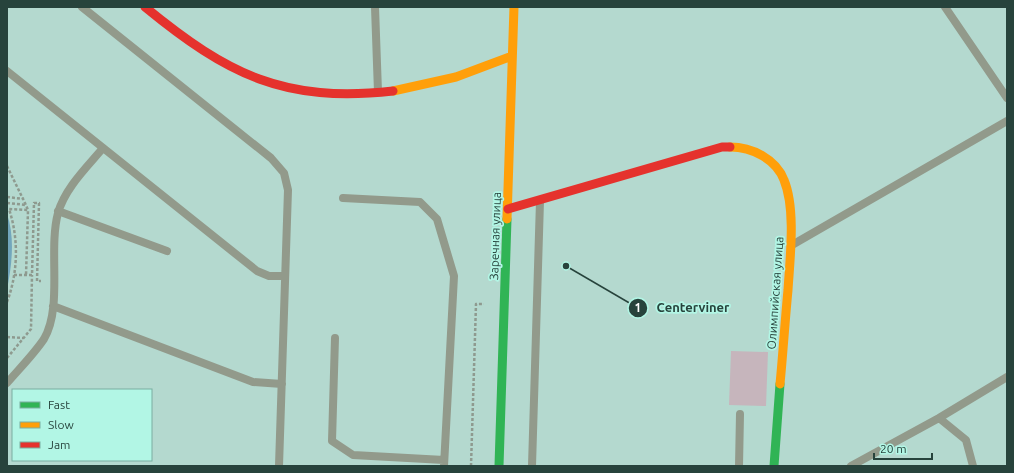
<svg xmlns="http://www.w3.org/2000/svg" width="1014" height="473" viewBox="0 0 1014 473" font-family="Ubuntu,sans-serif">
	<rect width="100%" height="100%" fill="#b4d9cf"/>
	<!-- green -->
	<path fill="#c6b5bc" d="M 731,351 L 768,352 L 766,406 L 729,405 Z"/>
	<!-- water -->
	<path fill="#72a6bc" d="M 7,214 C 15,237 12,265 7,289 Z"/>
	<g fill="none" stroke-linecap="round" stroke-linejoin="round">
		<!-- path -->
		<path stroke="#8e9a8f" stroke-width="2.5" stroke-dasharray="3 2" stroke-linecap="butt" d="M 7,166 L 25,203 L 28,210 L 26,275
			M 7,197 L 24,199
			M 7,203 L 26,205
			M 14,275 L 32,275 L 34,203 L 39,203 L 37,281 L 41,281
			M 7,302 C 18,273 19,239 9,209 L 28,210
			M 7,337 L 23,338
			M 7,358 L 31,329 L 32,275
			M 471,466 L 476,304 L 484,304"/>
		<!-- lane -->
		<path stroke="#929a8b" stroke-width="8" d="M 82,7 L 271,158 L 284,173 L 288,190 L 279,466
			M 375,7 L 378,92
			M 945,7 L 1007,98
			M 7,71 L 257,271 L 269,276 L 285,276
			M 343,198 L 420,202 L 437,219 L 454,276 L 444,466
			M 58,211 L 167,251
			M 792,245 L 1007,121
			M 53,306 L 253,382 L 282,384
			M 335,338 L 332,441 L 353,455 L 444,460
			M 7,383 C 19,369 34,354 44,339 C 63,307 48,250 58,213 C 65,188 87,167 103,148
			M 939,418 L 966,440 L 973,466
			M 532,466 L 540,201
			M 739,466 L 740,414
			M 851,466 L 939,418 L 1007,377"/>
		<!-- fast -->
		<path stroke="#30b455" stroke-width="9" d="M 499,466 L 507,219
			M 774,466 L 780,384"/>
		<!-- slow -->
		<path stroke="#ff9f0a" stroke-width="9" d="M 393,91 L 456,77 L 512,56
			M 730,147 C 752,147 776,159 784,180 C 796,209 790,258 788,290 C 785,321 783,353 780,384
			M 507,219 L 514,7"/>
		<!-- jam -->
		<path stroke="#e5322d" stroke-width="9" d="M 145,7 C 228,75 284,103 393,91
			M 508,209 L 722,147 L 730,147"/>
	</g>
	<g text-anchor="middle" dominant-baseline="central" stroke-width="3.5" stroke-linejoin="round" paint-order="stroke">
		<!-- street labels -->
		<g font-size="12" fill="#27433c" stroke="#b2f6e5">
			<text transform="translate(495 236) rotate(-88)">Заречная улица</text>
			<text transform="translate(775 293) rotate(-86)">Олимпийская улица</text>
		</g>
	</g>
	<!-- callouts -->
	<path fill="none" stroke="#27433c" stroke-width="1.5" d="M566 266L638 308"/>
	<g fill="#27433c" stroke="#b2f6e5" stroke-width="1.5">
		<circle cx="566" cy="266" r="4"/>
		<circle cx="638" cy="308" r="10"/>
	</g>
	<g font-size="12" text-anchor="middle" font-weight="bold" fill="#fff">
		<text x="638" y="312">1</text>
	</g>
	<g font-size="13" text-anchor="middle" font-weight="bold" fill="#27433c" stroke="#b2f6e5" stroke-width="3.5" stroke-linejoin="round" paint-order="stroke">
		<text x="693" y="312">Centerviner</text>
	</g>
	<!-- border -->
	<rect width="1014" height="473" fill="none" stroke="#27433c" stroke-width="16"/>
	<!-- legend -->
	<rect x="12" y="389" width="140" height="72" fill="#b2f6e5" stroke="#7aaea1"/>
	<rect x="20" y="402" width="20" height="6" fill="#30b455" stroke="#7aaea1"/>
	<text x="48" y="409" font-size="12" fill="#27433c">Fast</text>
	<rect x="20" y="422" width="20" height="6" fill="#ff9f0a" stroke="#7aaea1"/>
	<text x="48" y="429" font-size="12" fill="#27433c">Slow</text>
	<rect x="20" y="442" width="20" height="6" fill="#e5322d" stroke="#7aaea1"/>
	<text x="48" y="449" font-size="12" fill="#27433c">Jam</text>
	<!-- scale -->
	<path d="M874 453v6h58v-6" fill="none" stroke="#27433c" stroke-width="2"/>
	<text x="880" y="453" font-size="12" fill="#27433c" stroke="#b2f6e5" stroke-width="3" paint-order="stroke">20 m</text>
</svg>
